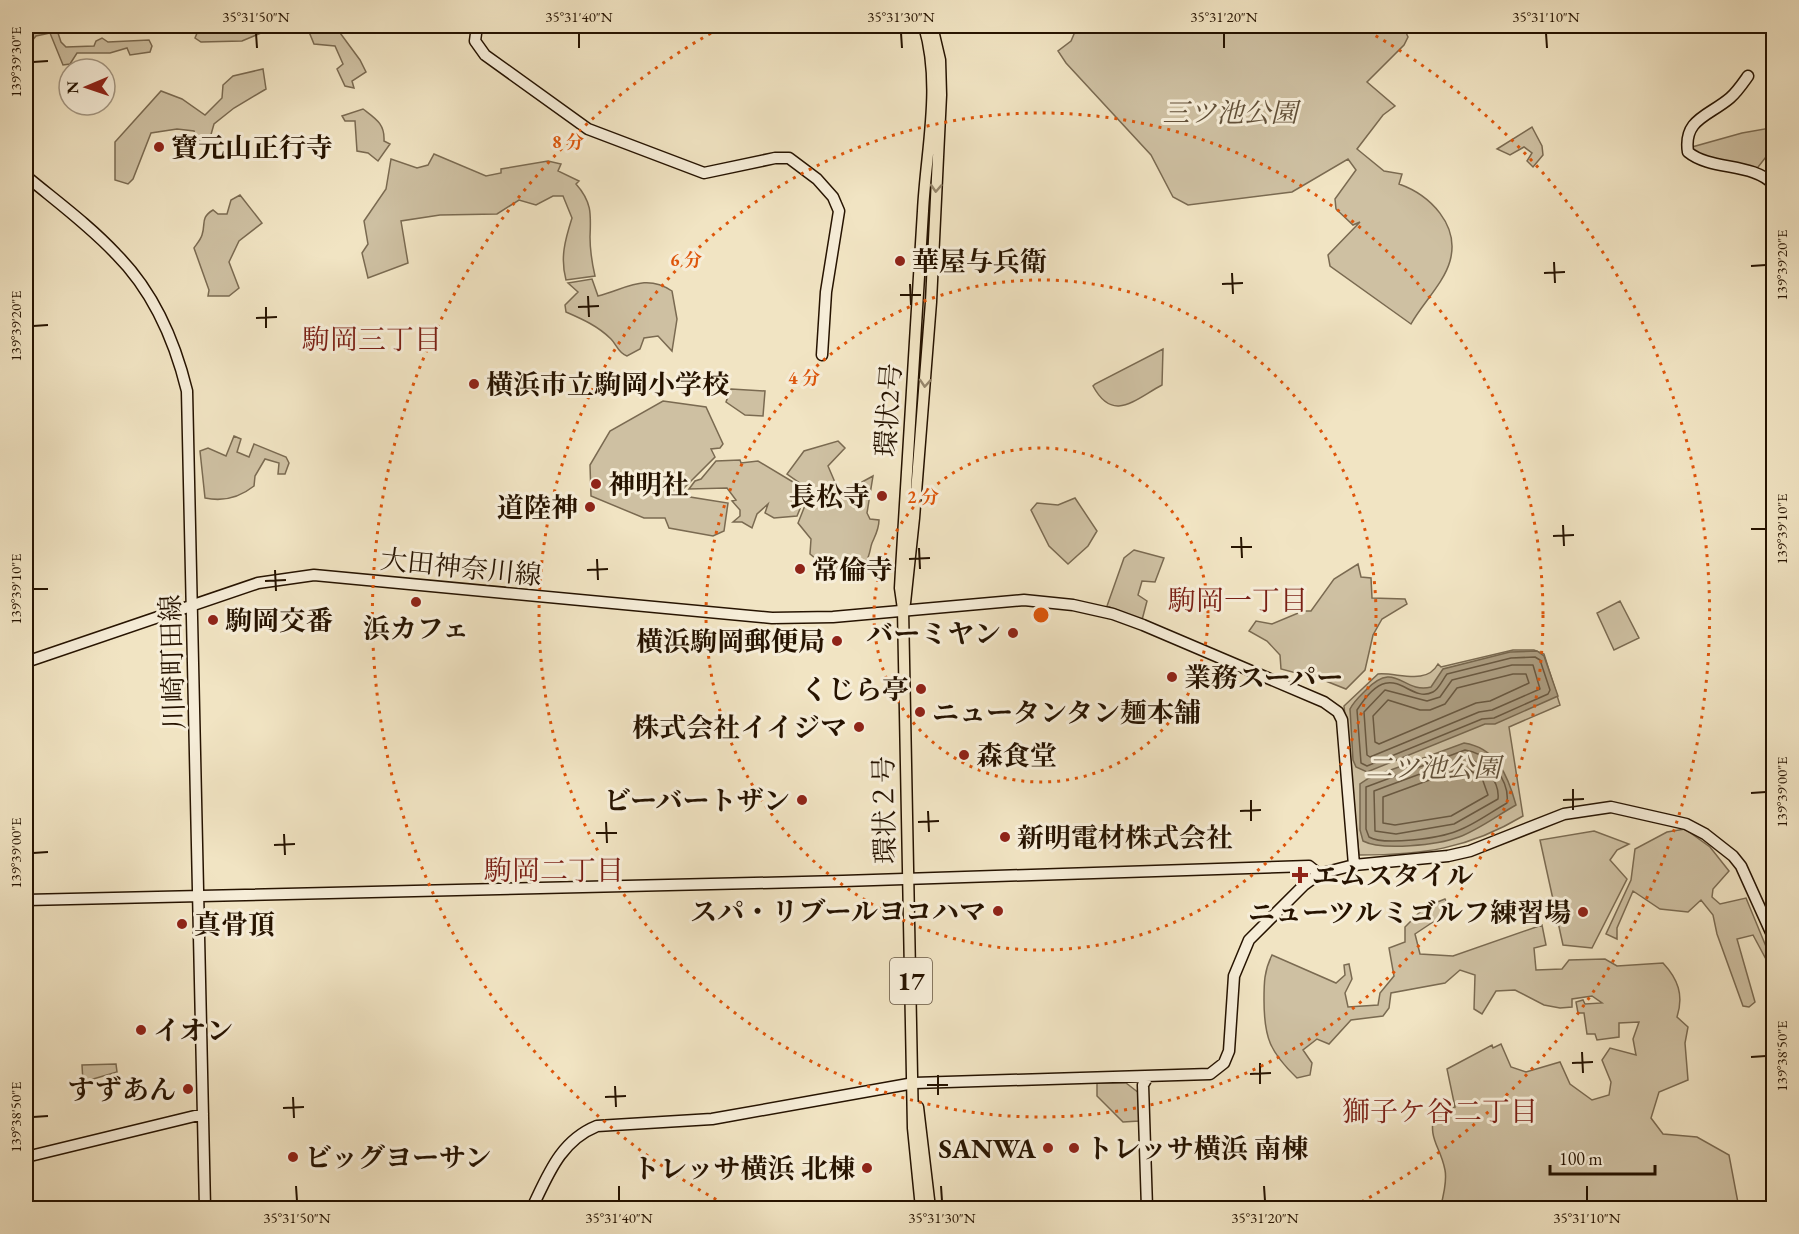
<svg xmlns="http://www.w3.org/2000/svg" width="1799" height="1234" viewBox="0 0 1799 1234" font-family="'EB Garamond','Noto Serif JP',serif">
	<rect width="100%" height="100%" fill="#f1e4c3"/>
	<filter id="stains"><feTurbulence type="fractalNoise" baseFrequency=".00333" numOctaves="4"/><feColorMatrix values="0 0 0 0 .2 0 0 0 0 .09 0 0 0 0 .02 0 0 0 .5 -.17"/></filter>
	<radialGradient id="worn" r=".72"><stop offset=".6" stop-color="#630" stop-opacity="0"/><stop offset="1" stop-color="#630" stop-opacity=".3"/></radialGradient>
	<!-- green -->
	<path fill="#cec0a2" stroke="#7a6a51" stroke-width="1.5" d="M 26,26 L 49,26 L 52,30 L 57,30 L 61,42 L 66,47 L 94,46 L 96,41 L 102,38 L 108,42 L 149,40 L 152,46 L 150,52 L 130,55 L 127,48 L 110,53 L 77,53 L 70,64 L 63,65 L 50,33 L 36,36 L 31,42 L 26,41 Z
		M 200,26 L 278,26 L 242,41 L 201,42 L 195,38 Z
		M 295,26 L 335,26 L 360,60 L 366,72 L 352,81 L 354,88 L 345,86 L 337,69 L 343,64 L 335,46 L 314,44 L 307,27 Z
		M 1069,26 L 1403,26 L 1408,37 L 1404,45 L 1367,82 L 1395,106 L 1383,115 L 1357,149 L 1384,171 L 1402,174 L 1399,184 C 1430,195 1460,225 1450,261 C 1444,283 1422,304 1411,324 L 1330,266 L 1328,255 L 1360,222 L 1353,225 L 1336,209 L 1335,199 L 1356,170 L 1348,159 L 1292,192 L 1188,205 L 1173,197 L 1151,155 L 1066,63 L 1058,51 L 1071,41 L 1074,34 Z
		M 263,69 L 266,89 L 234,108 L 214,124 L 208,145 L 197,140 L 194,131 L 177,129 L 151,133 L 133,179 L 128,184 L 115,180 L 115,142 L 161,91 L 182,99 L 205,115 L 222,98 L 223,85 L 233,76 Z
		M 363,109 C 376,119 385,124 384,141 L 390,144 L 378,161 L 368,153 L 357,151 L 355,121 L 345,121 L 342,116 Z
		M 1532,127 L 1542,146 L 1543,155 L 1533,167 L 1527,161 L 1532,153 L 1524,147 L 1510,155 L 1497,149 Z
		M 1770,128 L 1773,148 L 1755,171 L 1697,154 L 1692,147 L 1742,133 Z
		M 434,154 L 486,176 L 501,173 L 501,169 L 548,161 L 561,164 L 558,171 L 579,181 L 576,184 C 592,202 591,214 590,237 C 590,250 592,263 595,276 L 566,280 C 560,258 565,240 572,218 L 563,196 L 553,196 L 536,205 L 519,200 L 497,214 L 440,215 L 401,221 L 408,263 L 368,278 L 362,253 L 368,244 L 364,221 L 386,189 L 391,159 L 417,168 L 428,165 Z
		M 240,195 L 262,223 L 239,241 L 229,262 L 239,288 L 229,296 L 208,296 L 209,290 L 194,248 C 196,245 201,239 202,235 C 206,223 200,218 213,210 L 218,214 L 227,214 L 231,200 Z
		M 592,279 L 598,296 C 626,289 645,273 672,291 L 677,319 L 672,351 L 658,336 L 644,338 L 640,349 L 627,356 C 618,353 617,345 611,339 C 598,326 582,319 566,312 L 565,305 L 578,292 L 568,283 Z
		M 1163,349 L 1162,385 C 1134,400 1113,423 1093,386 L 1095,384 Z
		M 731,389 L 765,391 L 763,416 L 745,415 L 726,402 Z
		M 663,401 L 706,407 L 723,444 L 720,448 L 711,449 L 715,457 L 684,488 L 684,496 L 728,503 L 724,531 L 713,536 L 669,528 L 665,518 L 644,518 L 591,496 L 590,465 L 610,431 Z
		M 234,436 L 241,439 L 237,452 L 249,457 L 254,444 L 286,457 L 289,463 L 285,474 L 278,474 L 279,463 L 265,459 L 255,476 L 254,486 C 239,498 224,502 205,498 L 200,451 L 208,448 L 226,456 Z
		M 838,441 L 845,448 L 828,466 L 840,494 L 873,476 L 867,513 L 870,519 L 879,520 C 879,529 876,534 872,543 C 870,548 870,556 866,561 C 850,585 826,568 810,554 L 811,539 L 798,523 L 806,503 L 801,495 L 801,484 L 787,474 L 804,451 Z
		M 740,460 L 741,463 L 758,461 L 798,485 L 797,492 L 802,504 L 797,516 L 774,518 L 765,513 L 768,504 L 757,514 L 752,528 L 742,522 L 733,522 L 740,516 L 740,510 L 732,501 L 736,500 L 727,488 L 689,489 L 695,481 L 701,479 L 716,461 Z
		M 1075,498 L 1097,531 L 1088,546 L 1068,564 L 1049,546 L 1031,510 L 1037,503 L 1058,505 Z
		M 1134,550 L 1164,558 L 1155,582 L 1142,581 L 1138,595 L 1147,601 L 1142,620 L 1107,606 L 1124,558 Z
		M 1358,564 L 1361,577 L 1371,578 L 1372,598 L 1405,599 L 1407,604 L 1382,619 L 1373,635 L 1365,670 L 1346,689 L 1298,670 L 1296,673 L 1281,669 L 1280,655 L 1267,641 L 1249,631 L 1256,621 L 1272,624 L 1303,611 L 1311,611 L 1334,579 Z
		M 1620,601 L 1639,638 L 1614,650 L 1597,613 Z
		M 1513,650 L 1534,650 L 1544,654 L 1560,705 L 1509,727 L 1523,816 C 1468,849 1422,855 1359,855 L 1344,706 L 1378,674 C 1397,672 1426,686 1438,664 L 1441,667 Z
		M 1685,829 L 1710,847 L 1729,871 L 1713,889 L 1712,897 L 1720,904 L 1746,898 L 1772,961 L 1767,961 L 1753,935 L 1737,939 L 1755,1002 L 1749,1007 L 1743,1006 L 1717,934 L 1713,915 L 1701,900 L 1688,912 L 1660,909 L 1633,891 L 1617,928 L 1617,939 L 1606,934 L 1631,880 L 1635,849 L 1667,832 Z
		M 1594,831 L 1629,844 L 1617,850 L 1610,860 L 1627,879 L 1592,948 L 1563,945 L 1540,840 Z
		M 1445,899 L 1449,907 L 1442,916 L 1415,934 L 1420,954 L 1453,956 L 1542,925 L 1546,945 L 1534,948 L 1536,970 L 1562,969 L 1569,960 L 1605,959 L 1617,966 L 1663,963 C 1678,979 1684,995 1677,1017 L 1688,1027 L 1685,1043 L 1688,1080 L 1659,1092 L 1651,1118 L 1663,1134 L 1697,1137 L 1729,1155 L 1739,1208 L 1440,1208 C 1443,1199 1447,1180 1445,1170 C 1440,1144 1427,1141 1435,1109 L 1455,1107 L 1447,1069 L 1492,1045 L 1493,1048 L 1501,1044 L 1511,1067 L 1526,1072 L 1560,1062 L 1570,1084 L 1592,1100 L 1609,1095 L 1611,1082 L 1602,1060 L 1610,1048 L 1636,1055 L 1633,1039 L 1639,1022 L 1619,1023 L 1619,1037 L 1597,1040 L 1595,1034 L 1587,1034 L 1584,1013 L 1578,1013 L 1576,1002 L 1583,1000 L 1585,1004 L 1602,1003 L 1592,996 L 1572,999 L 1572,1007 L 1560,1008 L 1544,1005 L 1515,990 L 1496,991 L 1482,1014 L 1474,1009 L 1475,975 L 1460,970 L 1445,983 L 1391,993 L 1389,1008 L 1383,1016 L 1351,1020 L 1329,1044 L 1317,1039 L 1303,1050 L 1312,1063 L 1310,1075 L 1297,1078 C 1270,1052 1264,1038 1264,1000 C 1264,983 1264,971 1272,955 L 1336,983 L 1345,975 L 1344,965 L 1349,964 L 1352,979 L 1345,993 L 1348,1007 L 1378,1005 L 1380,993 L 1394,976 L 1389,948 L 1405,942 L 1405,927 L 1425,907 Z
		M 116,1064 L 117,1072 L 83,1082 L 82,1065 Z
		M 1097,1083 L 1126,1083 L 1139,1093 L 1139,1121 L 1123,1122 L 1097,1096 Z"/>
	<!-- water -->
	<path fill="#ac9d81" stroke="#76664d" stroke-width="1.5" d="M 1537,651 L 1544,656 L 1558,696 L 1495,724 L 1485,724 L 1367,772 L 1356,767 L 1353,760 L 1350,709 C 1354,701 1360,696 1366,690 C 1396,659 1402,694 1431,687 L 1443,669 L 1510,652 Z
		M 1464,743 C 1497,748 1508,776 1516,805 C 1498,815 1478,830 1459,837 C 1438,845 1382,851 1363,841 L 1360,830 L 1360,784 L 1369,778 Z"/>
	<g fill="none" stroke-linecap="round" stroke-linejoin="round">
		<!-- shore -->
		<path stroke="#695840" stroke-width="1.5" d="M 1535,657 L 1540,660 L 1550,690 L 1548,694 L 1494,718 L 1482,719 L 1367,766 L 1361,763 L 1357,710 C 1393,653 1407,705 1433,692 C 1439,689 1443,679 1447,674 L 1511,658 Z
			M 1512,665 L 1533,665 L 1540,689 L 1492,710 L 1479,712 L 1370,757 L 1367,755 L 1364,712 L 1385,690 L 1427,701 L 1440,697 L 1452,680 Z
			M 1513,674 L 1526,674 L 1529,683 L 1490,701 L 1476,703 L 1379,744 L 1375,742 L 1373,716 L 1388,700 L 1420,710 L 1430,710 L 1445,704 L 1457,688 Z
			M 1465,750 C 1488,753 1510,780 1507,803 C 1491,812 1474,825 1457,831 C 1440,838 1384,846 1369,837 L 1366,829 L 1366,787 Z
			M 1466,757 C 1483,764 1500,780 1498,799 L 1454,824 L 1396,834 L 1375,831 L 1374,791 Z
			M 1465,767 L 1482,778 L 1488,795 L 1451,816 L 1395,825 L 1383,823 L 1383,797 Z"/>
		<!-- secondary casing -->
		<g stroke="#261300" stroke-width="13">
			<path id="secondary" d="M 477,26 L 475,41 L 485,55 L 588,129 L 704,173 L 775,158 L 789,158 L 817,179 L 833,197 L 839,211 L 826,292 L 822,355
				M 1748,76 C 1743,83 1737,92 1730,98 C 1709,116 1683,119 1688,152 C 1711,171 1753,162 1774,185
				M 26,176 C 56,201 89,225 116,254 C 153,291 175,342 187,391 L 205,1208
				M 26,662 L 258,583 L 314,575 L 772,618 L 833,617 L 1024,600 L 1073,605 L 1113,614 L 1143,625 L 1324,702 L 1338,712 L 1342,720 L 1354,865
				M 26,900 L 843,881 L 1309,866 L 1319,874
				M 26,1157 L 203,1114
				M 532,1208 C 548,1175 560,1141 597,1126 L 712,1119 L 914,1083 L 1210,1074 L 1224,1063 L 1229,1051 L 1234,976 L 1249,940 L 1304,885 L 1319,874 L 1354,865 L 1448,856 L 1470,851 L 1564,814 L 1611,807 L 1686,824 L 1705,834 L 1733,856 L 1741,866 L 1774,939
				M 1147,1208 L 1143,1085 L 1148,1076"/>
		</g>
		<!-- primary casing -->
		<g stroke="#261300" stroke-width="13">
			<path id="primary" d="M 905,603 L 914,518 L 931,302 L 941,95 L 940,60 L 932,26
				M 918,1107 L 930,1208
				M 921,1208 L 913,1128 L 903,609 L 900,588 C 907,462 915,336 923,211 C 926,150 942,86 924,26"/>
		</g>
		<!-- secondary -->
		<use href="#secondary" stroke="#f6edd8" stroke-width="10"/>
		<!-- primary -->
		<use href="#primary" stroke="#f1e4c3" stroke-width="10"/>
	</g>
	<!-- one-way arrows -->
	<defs><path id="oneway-chevron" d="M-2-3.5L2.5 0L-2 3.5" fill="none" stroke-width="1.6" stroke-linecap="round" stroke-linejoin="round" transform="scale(1.5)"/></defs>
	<g stroke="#96866b">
		<use href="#oneway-chevron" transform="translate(936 188) rotate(93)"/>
		<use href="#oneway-chevron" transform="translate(925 383) rotate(94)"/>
	</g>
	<!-- ticks -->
	<path fill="none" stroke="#261300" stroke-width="2" d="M 256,33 L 257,48M 579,33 L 579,48M 901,33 L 902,48M 1224,33 L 1224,48M 1546,33 L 1547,48M 33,62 L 48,61M 1554,262 L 1555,283M 1751,266 L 1766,265M 1232,273 L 1233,294M 1544,273 L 1565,272M 910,284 L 911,305M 1222,284 L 1243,283M 900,295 L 921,295M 588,296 L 589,317M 266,307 L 266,328M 578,307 L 599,306M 256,318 L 277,317M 33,326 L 48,325M 1563,525 L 1564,546M 1751,529 L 1766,529M 1553,536 L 1574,535M 1241,537 L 1242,558M 1231,547 L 1252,547M 919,548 L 920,569M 597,559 L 598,580M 909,559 L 930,558M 275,570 L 276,591M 587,570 L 608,569M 265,581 L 286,580M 33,589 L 48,589M 1573,789 L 1573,810M 1751,793 L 1766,792M 1251,800 L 1251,821M 1563,800 L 1584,799M 928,811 L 929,832M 1240,811 L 1261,810M 606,822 L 607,843M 918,822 L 939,821M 596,833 L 617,833M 284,834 L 285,855M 274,845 L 295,844M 33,853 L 48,852M 1582,1052 L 1583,1073M 1751,1057 L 1766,1056M 1260,1063 L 1260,1084M 1572,1063 L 1593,1062M 1250,1074 L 1271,1073M 938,1075 L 938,1095M 927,1085 L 948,1085M 615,1086 L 616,1107M 293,1097 L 294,1118M 605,1097 L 626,1096M 283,1108 L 304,1107M 33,1117 L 48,1116M 296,1186 L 297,1201M 619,1186 L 619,1201M 941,1186 L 942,1201M 1264,1186 L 1265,1201M 1587,1186 L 1587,1201"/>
	<!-- distance rings -->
	<g fill="none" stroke="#de560b" stroke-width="3" stroke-dasharray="3 6">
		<circle cx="1041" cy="615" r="167"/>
		<circle cx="1041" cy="615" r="335"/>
		<circle cx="1041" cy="615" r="502"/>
		<path d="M732 1208A669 669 0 0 1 722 27M1360 27A669 669 0 0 1 1350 1208"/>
	</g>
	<!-- markers -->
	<g fill="#8f2418" stroke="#f6edd8" stroke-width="2">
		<circle cx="159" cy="147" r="6"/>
		<circle cx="900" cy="261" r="6"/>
		<circle cx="474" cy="384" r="6"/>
		<circle cx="596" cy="484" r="6"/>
		<circle cx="882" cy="496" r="6"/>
		<circle cx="590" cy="507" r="6"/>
		<circle cx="800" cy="569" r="6"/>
		<circle cx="416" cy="602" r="6"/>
		<circle cx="213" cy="620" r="6"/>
		<circle cx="1013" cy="633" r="6"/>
		<circle cx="837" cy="641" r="6"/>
		<circle cx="1172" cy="677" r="6"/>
		<circle cx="921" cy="689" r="6"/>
		<circle cx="920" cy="712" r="6"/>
		<circle cx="859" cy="727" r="6"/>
		<circle cx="964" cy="755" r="6"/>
		<circle cx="802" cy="800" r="6"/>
		<circle cx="1005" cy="837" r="6"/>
		<path d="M1297 866h6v6h6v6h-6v6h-6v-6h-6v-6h6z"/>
		<circle cx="998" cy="911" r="6"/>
		<circle cx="1583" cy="912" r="6"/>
		<circle cx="182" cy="924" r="6"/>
		<circle cx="141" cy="1030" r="6"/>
		<circle cx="188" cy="1089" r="6"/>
		<circle cx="1048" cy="1148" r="6"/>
		<circle cx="1074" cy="1148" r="6"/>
		<circle cx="293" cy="1157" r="6"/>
		<circle cx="867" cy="1168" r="6"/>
	</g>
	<g text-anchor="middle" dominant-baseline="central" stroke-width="6" stroke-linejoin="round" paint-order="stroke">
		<!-- shield labels -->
		<rect fill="#f6edd8" stroke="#645441" stroke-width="1.5" x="890" y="958" width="42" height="46" rx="4.5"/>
		<g font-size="26" font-weight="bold" fill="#261300">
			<text x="911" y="981">17</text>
		</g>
		<!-- park labels -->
		<g font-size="27" font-style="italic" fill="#615039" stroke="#f6edd8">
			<text x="1230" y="112">三ツ池公園</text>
			<text x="1433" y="767">二ツ池公園</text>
		</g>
		<!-- poi labels -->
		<g font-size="27" font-weight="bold" fill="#261300" stroke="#f6edd8" text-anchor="start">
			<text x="171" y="147">寶元山正行寺</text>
			<text x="912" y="261">華屋与兵衛</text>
			<text x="486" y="384">横浜市立駒岡小学校</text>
			<text x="608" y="484">神明社</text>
			<text x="870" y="496" text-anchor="end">長松寺</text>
			<text x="578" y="507" text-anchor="end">道陸神</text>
			<text x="812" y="569">常倫寺</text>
			<text x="225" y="620">駒岡交番</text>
			<text x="416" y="628" text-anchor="middle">浜カフェ</text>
			<text x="1001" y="633" text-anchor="end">バーミヤン</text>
			<text x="825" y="641" text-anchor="end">横浜駒岡郵便局</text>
			<text x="1184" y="677">業務スーパー</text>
			<text x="909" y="689" text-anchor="end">くじら亭</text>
			<text x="932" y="712">ニュータンタン麺本舗</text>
			<text x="847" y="727" text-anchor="end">株式会社イイジマ</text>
			<text x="976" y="755">森食堂</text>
			<text x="790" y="800" text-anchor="end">ビーバートザン</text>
			<text x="1017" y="837">新明電材株式会社</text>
			<text x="1312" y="875">エムスタイル</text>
			<text x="986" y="911" text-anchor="end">スパ・リブールヨコハマ</text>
			<text x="1571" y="912" text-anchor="end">ニューツルミゴルフ練習場</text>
			<text x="194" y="924">真骨頂</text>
			<text x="153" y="1030">イオン</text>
			<text x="176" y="1089" text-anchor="end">すずあん</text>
			<text x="1036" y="1148" text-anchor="end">SANWA</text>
			<text x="1086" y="1148">トレッサ横浜 南棟</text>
			<text x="305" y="1157">ビッグヨーサン</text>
			<text x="855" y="1168" text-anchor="end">トレッサ横浜 北棟</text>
		</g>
		<!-- street labels -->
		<g font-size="27" fill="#261300" stroke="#f6edd8">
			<text transform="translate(888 410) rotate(-86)">環状2号</text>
			<text transform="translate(461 567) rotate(6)">大田神奈川線</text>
			<text transform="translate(172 662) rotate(-92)">川崎町田線</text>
			<text transform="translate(884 810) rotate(-91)">環状２号</text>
		</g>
		<!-- neighbourhood labels -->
		<g font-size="28" fill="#7a1f14" stroke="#f6edd8">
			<text x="372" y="339">駒岡三丁目</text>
			<text x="1238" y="600">駒岡一丁目</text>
			<text x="554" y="870">駒岡二丁目</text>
			<text x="1440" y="1111">獅子ケ谷二丁目</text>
		</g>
	</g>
	<circle cx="1041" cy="615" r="9" fill="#de560b" stroke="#f6edd8" stroke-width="3"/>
	<g font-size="18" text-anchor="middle" font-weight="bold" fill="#de560b" stroke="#f6edd8" stroke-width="6" stroke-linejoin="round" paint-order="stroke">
		<text x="568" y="148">8 分</text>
		<text x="686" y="266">6 分</text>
		<text x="804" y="384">4 分</text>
		<text x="923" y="503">2 分</text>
	</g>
	<!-- margin -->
	<rect width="1799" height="1234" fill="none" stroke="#f1e4c3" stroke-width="66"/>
	<!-- north arrow -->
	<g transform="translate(87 87) rotate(268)"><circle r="28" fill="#f6edd8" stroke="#a39682" stroke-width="1.5"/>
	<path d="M0-4.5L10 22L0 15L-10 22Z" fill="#8f2418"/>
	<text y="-9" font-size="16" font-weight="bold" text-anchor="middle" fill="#261300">N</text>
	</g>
	<!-- scale -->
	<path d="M1550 1165v9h105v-9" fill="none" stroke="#261300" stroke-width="3"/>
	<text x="1559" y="1165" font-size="18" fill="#261300" stroke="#f6edd8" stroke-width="4.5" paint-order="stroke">100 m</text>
	<rect x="33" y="33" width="1733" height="1168" fill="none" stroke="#261300" stroke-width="2"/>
	<g font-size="15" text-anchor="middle" fill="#261300">
		<text x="256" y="22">35°31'50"N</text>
		<text x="579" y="22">35°31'40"N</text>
		<text x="901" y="22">35°31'30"N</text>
		<text x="1224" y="22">35°31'20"N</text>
		<text x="1546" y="22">35°31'10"N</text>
		<text transform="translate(16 62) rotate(-90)" y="5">139°39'30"E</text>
		<text transform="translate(1782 265) rotate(-90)" y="5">139°39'20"E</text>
		<text transform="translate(16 326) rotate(-90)" y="5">139°39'20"E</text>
		<text transform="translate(1782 529) rotate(-90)" y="5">139°39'10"E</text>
		<text transform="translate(16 589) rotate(-90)" y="5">139°39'10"E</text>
		<text transform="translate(1782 792) rotate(-90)" y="5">139°39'00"E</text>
		<text transform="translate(16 853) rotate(-90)" y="5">139°39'00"E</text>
		<text transform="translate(1782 1056) rotate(-90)" y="5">139°38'50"E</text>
		<text transform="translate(16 1117) rotate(-90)" y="5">139°38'50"E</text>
		<text x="297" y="1223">35°31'50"N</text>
		<text x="619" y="1223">35°31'40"N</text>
		<text x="942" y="1223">35°31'30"N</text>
		<text x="1265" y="1223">35°31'20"N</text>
		<text x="1587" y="1223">35°31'10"N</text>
	</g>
	<rect width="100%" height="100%" filter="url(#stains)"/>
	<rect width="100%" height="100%" fill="url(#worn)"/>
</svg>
